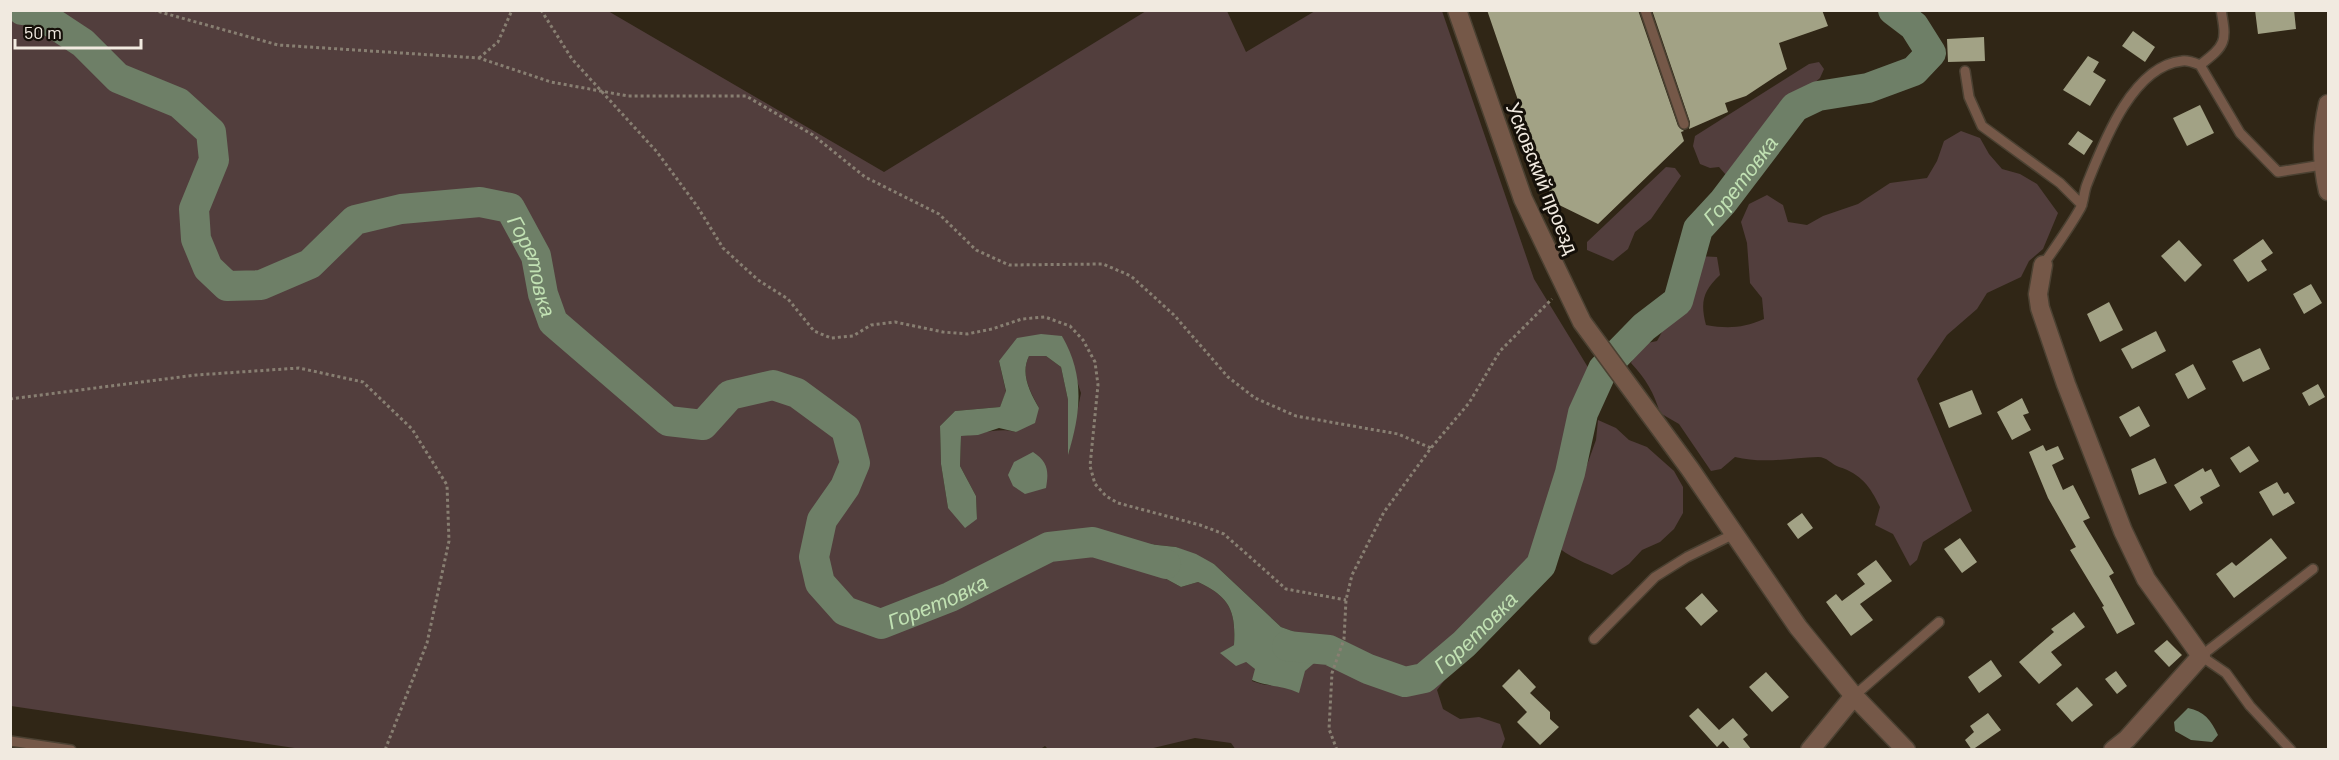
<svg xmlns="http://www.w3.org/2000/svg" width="2339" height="760" viewBox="0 0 2339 760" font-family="Barlow,sans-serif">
	<rect width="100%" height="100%" fill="#302616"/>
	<!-- green -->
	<path fill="#523e3d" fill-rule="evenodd" d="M 10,11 L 608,11 L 884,172 L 1146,11 L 1227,11 L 1246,52 L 1315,11 L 1442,11 L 1534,279 L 1589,369 L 1590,374 L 1579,389 L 1567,456 L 1539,543 L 1503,595 L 1454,643 L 1459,661 L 1437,690 L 1443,709 L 1460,719 L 1479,717 L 1500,724 L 1505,739 L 1501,749 L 1236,750 L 1231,743 L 1195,738 L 1145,750 L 1049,750 L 1045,746 L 1039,750 L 308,750 L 11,706 ZM 1062,336 L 1081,393 L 1069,452 L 1068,400 L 1061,367 L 1046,356 L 1029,356 C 1020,374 1030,391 1039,408 L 1016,432 C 996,427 981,435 961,436 L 960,466 L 976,496 L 977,519 L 948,508 L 941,464 L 940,426 L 955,411 L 1000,407 L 1006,392 L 999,361 ZM 1120,541 L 1176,547 L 1214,564 L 1281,627 L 1333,646 C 1306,667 1290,696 1252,681 L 1256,669 L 1246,662 L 1221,653 L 1234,645 C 1236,611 1230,597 1198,582 L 1181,587 L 1139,564 L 1130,564 L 1126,546 Z
		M 1819,62 L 1824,69 L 1820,78 L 1760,132 L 1753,149 L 1726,175 L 1719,167 L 1710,168 L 1700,164 L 1693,146 L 1695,136 L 1809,64 Z
		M 1961,131 L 1980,138 L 1989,154 L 2002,169 L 2020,174 L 2037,184 L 2058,213 L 2043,249 L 2029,261 L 2021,277 L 1987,293 L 1977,309 L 1947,335 L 1917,379 L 1972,511 L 1923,542 L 1917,560 L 1910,566 L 1893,534 L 1875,525 L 1880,507 C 1870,486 1861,474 1839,467 C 1831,464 1827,457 1818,457 C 1790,458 1763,464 1735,457 L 1721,469 L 1711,471 L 1679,424 L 1660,413 C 1654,393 1646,379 1631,363 L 1638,345 L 1657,341 L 1684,292 L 1689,274 L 1698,256 L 1717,257 L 1720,275 C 1703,291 1700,302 1706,325 C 1728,329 1743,328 1764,319 L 1762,298 L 1750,283 L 1747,243 L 1741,222 L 1749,204 L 1767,195 L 1783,205 L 1788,222 L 1807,225 L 1823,216 L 1858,204 L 1890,183 L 1927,178 L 1937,161 L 1944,141 Z
		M 1666,167 L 1675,168 L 1681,176 L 1651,219 L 1635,232 L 1628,249 L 1613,261 L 1587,250 L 1587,242 Z
		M 1598,420 L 1616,428 L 1629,440 L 1647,447 L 1674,471 L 1683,487 L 1683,513 L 1674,529 L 1660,542 L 1642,550 L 1629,564 L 1612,575 C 1593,565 1575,561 1559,548 L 1560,529 L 1570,512 L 1596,440 Z"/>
	<!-- water -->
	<path fill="#6e7f67" d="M 1041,334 L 1062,336 C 1085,376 1081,412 1068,455 L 1068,400 L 1061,367 L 1046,356 L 1029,356 C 1020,374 1030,392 1039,408 L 1035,423 L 1016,432 L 999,428 L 978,435 L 961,436 L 960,466 L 976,496 L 977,519 L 965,528 L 948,508 L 941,464 L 940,426 L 955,411 L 1000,407 L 1006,391 L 999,361 L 1017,338 Z
		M 1033,452 C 1048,462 1049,471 1046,488 L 1025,494 L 1013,486 L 1008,475 L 1014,462 Z
		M 1120,541 L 1176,547 L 1196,554 L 1214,564 L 1281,627 L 1334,646 L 1305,671 L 1299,693 C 1283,685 1268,687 1252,680 L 1255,669 L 1246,662 L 1236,666 L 1220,653 L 1234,645 C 1236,611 1230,597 1198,582 L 1181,587 L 1139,564 L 1129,564 L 1126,546 Z
		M 2188,708 C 2204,711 2211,720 2218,735 L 2212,742 L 2191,740 L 2175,731 L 2174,722 Z"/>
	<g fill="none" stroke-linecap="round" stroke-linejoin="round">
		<!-- river -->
		<g stroke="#6e7f67" stroke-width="30">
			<path id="s1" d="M 22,10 L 36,12 L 83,43 L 118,78 L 179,103 L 211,132 L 214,160 L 194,209 L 196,239 L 208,268 L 227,286 L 261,285 L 310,264 L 355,220 L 401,209 L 480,202 L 510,208 L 536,256 L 543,294 L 553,322 L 668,421 L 703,425 L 730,395 L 773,385 L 797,393 L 846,429 L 855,463 L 845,487 L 822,520 L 814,557 L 820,583 L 845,611 L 881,624 L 950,597 L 1049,547 L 1093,542 L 1166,564"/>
			<path id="s2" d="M 1287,646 L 1329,650 L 1368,669 L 1405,682 L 1424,678 L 1464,644 L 1541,565 L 1570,473 L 1583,413 L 1603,369 L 1644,327 L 1678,301 L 1698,229 L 1723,202 L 1795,107 L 1818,96 L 1868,88 L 1914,71 L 1931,53 L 1914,26 L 1893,10"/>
		</g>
	</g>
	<!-- building -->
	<path fill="#a2a285" d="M 1487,10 L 1638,10 L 1678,126 L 1684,131 L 1681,132 L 1684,141 L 1598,224 L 1553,202 Z
		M 1652,10 L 1822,10 L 1828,26 L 1779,43 L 1787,69 L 1746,96 L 1725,103 L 1728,112 L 1689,129 L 1690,122 Z
		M 2255,10 L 2294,10 L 2296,29 L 2258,34 Z
		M 2133,31 L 2155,47 L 2145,62 L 2122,46 Z
		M 1984,37 L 1985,61 L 1948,62 L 1947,39 Z
		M 2088,56 L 2099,62 L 2093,72 L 2106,80 L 2090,106 L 2063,90 Z
		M 2200,105 L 2214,133 L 2187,146 L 2173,118 Z
		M 2078,131 L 2093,141 L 2084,155 L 2068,144 Z
		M 2263,239 L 2273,253 L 2261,261 L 2267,270 L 2248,282 L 2233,260 Z
		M 2179,240 L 2202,265 L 2185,282 L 2161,256 Z
		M 2311,284 L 2322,303 L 2304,314 L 2293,294 Z
		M 2109,302 L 2123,330 L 2100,342 L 2087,314 Z
		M 2156,331 L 2166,351 L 2132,369 L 2121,349 Z
		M 2260,348 L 2270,369 L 2243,382 L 2232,361 Z
		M 2193,364 L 2206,389 L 2188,399 L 2175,374 Z
		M 2318,384 L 2325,397 L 2309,406 L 2302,393 Z
		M 1972,390 L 1982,414 L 1949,428 L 1939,403 Z
		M 2022,398 L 2029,413 L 2023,415 L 2031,430 L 2012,440 L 1997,412 Z
		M 2139,406 L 2150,426 L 2130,437 L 2119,417 Z
		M 2043,445 L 2046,451 L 2058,446 L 2064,459 L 2052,465 L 2063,490 L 2073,485 L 2090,518 L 2083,521 L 2114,573 L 2109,576 L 2135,624 L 2117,634 L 2102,607 L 2104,606 L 2070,550 L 2076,547 L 2048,498 L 2029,452 Z
		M 2249,446 L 2259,461 L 2240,473 L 2230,458 Z
		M 2155,458 L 2167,483 L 2139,495 L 2131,469 Z
		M 2203,468 L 2205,472 L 2211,469 L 2220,486 L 2200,497 L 2203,503 L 2190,511 L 2174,485 Z
		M 2277,482 L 2284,494 L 2288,492 L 2295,503 L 2273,516 L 2259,492 Z
		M 1802,513 L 1813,528 L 1798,539 L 1787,524 Z
		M 1960,538 L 1977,562 L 1962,573 L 1944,549 Z
		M 2271,538 L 2287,558 L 2234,598 L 2216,574 L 2232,562 L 2236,566 Z
		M 1876,560 L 1892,581 L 1860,604 L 1873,620 L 1851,636 L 1826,602 L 1836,594 L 1842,601 L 1865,584 L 1857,574 Z
		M 1702,593 L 1718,611 L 1701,626 L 1685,608 Z
		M 2074,612 L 2085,627 L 2051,652 L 2062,665 L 2039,684 L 2019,662 L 2054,632 L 2051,629 Z
		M 2167,640 L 2182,655 L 2169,667 L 2154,651 Z
		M 1991,660 L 2002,676 L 1979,693 L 1968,677 Z
		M 1519,669 L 1536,687 L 1530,693 L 1550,712 L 1550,719 L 1559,727 L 1540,745 L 1517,722 L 1527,712 L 1502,686 Z
		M 2116,671 L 2127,686 L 2117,694 L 2105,679 Z
		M 1766,672 L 1789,697 L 1772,712 L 1749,687 Z
		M 2077,687 L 2093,705 L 2072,722 L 2056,704 Z
		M 1698,708 L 1719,730 L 1733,718 L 1748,735 L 1743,739 L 1752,750 L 1731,750 L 1723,741 L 1717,747 L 1689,716 Z
		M 1988,713 L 2001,730 L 1972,750 L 1965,740 L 1974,732 L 1970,726 Z"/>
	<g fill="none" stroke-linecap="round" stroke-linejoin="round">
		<!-- lane casing -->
		<g stroke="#4b4132" stroke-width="12">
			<path id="lane" d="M 1645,10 L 1684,124
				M 2200,65 C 2226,45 2227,42 2221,10
				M 1965,71 L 1969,97 L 1982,126 L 2060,183 L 2082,205
				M 2043,265 C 2056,246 2070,227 2081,207 C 2084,200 2084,191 2087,184 C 2103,144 2132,66 2182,61 C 2188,60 2195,63 2200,65 L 2240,133 L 2278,172 L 2322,165
				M 1594,639 L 1655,577 L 1687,557 L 1734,534
				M 1854,696 L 1939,622
				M 10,741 L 71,750
				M 2291,750 L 2250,706 L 2226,673 L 2201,656 L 2313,569"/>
		</g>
		<!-- street casing -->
		<g stroke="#4b4132" stroke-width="21">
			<path id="street" d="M 1457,10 L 1523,199 L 1582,322 L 1690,469 L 1798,627 L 1854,696 L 1906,750
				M 2328,104 C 2321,134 2321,161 2328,191
				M 2043,265 L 2038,294 L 2040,308 L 2066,384 L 2123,531 L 2146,579 L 2201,656 L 2127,739 L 2113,750
				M 1810,750 L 1854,696"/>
		</g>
		<!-- path -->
		<path stroke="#887f72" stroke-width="3" stroke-dasharray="3 3" stroke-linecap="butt" d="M 153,10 L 278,45 L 479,58 L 551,82 L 628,96 L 746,96 L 813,135 L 865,177 L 939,214 L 976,250 L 1009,265 L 1103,264 L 1131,276 L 1174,315 L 1228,377 L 1255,398 L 1296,416 L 1398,434 L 1431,448
			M 541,10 L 572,59 L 657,152 L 697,206 L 723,248 L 758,280 L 788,299 L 814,331 L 831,338 L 853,336 L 871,325 L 895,322 L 943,332 L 967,334 L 992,329 L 1022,319 L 1045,317 L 1070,326 L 1083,340 L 1095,362 L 1098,385 L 1090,466 L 1095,484 L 1106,496 L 1118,503 L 1200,525 L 1224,534 L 1286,589 L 1346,600
			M 479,58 L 498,42 L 512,10
			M 10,399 L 196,375 L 299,368 L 363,382 L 412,429 L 447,485 L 449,541 L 427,643 L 385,750
			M 1337,750 L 1329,729 L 1332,673 L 1344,639 L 1346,600 L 1352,575 L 1384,512 L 1431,448 L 1469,403 L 1500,351 L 1552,299"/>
		<!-- lane -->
		<use href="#lane" stroke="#755848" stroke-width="9"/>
		<!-- street -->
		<use href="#street" stroke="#755848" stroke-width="18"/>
	</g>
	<g text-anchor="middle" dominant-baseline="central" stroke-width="6" stroke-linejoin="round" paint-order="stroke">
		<!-- street labels -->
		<g font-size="20" fill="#f1eae0" stroke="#151009">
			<text transform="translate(1543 178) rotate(68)">Усковский проезд</text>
		</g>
		<!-- water labels -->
		<g font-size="21" font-style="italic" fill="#c1e1b3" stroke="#151009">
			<text stroke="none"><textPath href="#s2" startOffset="754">Горетовка</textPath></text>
			<text stroke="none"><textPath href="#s1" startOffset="768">Горетовка</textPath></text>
			<text stroke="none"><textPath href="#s1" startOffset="1488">Горетовка</textPath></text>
			<text stroke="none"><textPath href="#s2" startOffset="213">Горетовка</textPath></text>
		</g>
	</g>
	<!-- border -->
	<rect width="2339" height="760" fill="none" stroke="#f1eae0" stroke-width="24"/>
	<!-- scale -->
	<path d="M15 39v9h126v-9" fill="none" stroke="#f1eae0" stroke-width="3"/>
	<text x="24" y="39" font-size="18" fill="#f1eae0" stroke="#151009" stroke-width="4.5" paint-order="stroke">50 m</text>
</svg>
